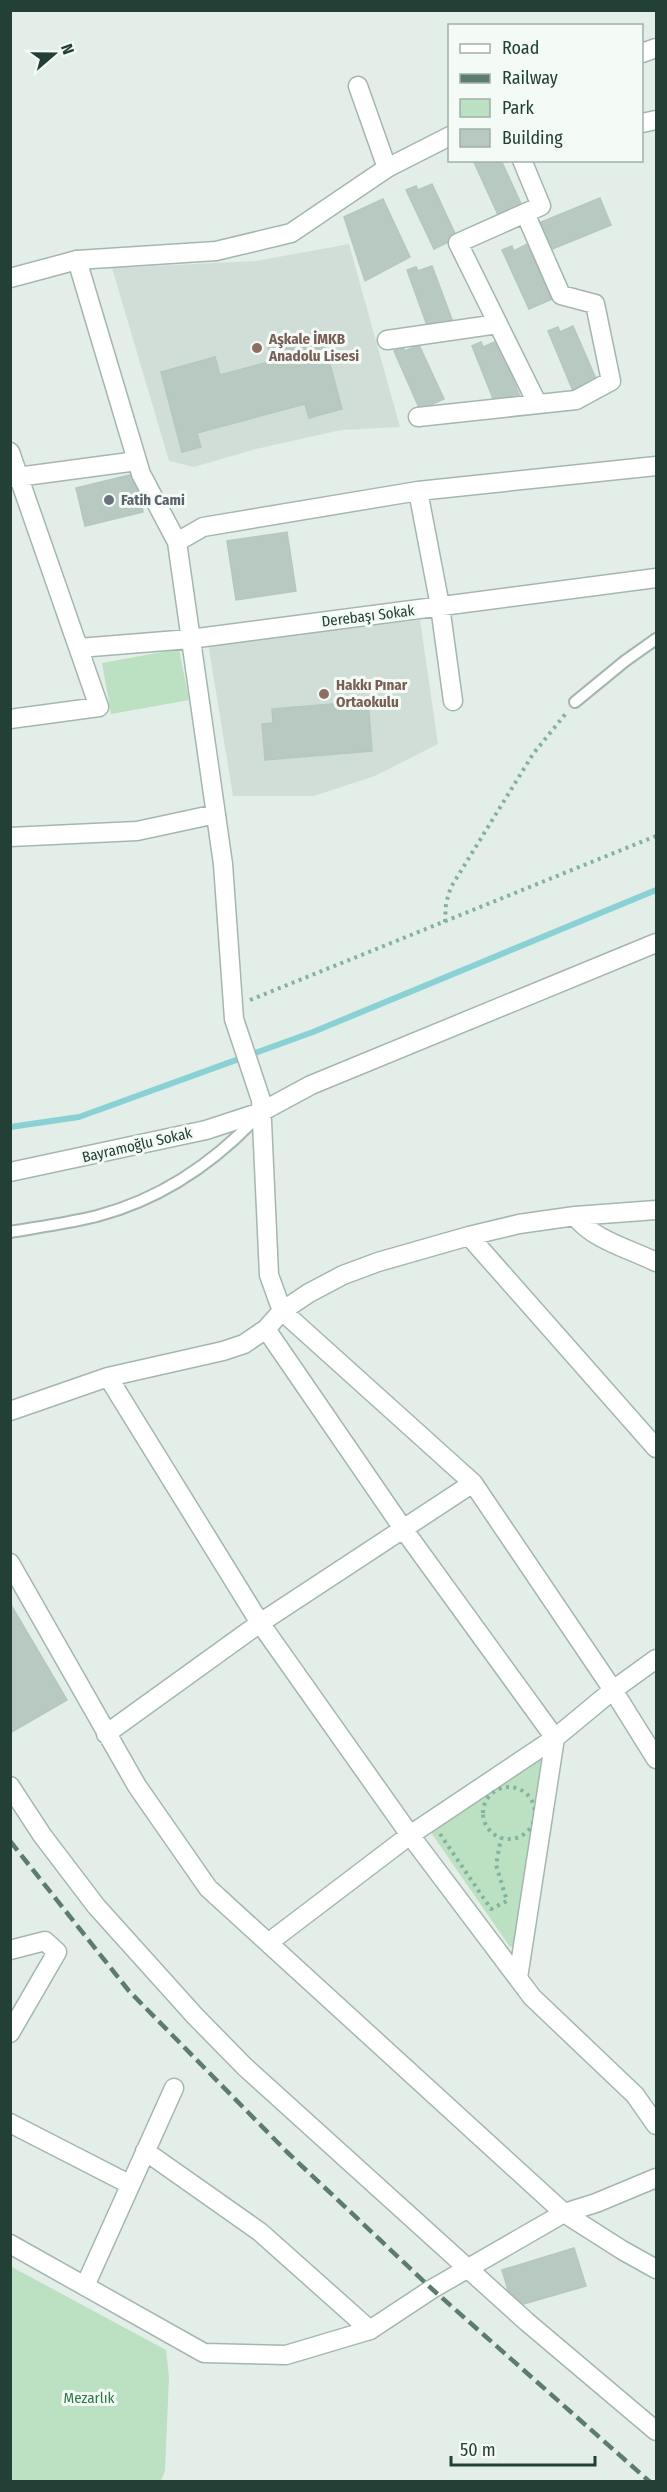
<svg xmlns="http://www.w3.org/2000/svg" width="667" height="2492" viewBox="0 0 667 2492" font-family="'Fira Sans Condensed',sans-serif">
	<rect width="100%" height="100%" fill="#e3eee8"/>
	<!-- built -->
	<path fill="#d1ded7" d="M 349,244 L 400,427 L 341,430 L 256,449 L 194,467 L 169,461 L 112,268 L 256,261 Z
		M 420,620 L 438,744 L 375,776 L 314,796 L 233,796 L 208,643 Z"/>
	<!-- green -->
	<path fill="#bbe0c2" d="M 179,649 L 189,700 L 111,714 L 102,663 Z
		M 539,1759 L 546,1763 L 517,1943 L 510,1947 L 430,1831 Z
		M 10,2266 L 166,2350 L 169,2377 L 165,2471 L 161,2481 L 11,2481 Z"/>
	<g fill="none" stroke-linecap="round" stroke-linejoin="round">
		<!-- stream -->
		<path stroke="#89d1d5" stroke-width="6" d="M 10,1127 L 79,1117 L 313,1032 L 656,890"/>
	</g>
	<!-- building -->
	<path fill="#b8c9c1" stroke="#b5c8be" stroke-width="1.5" d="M 473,160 L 501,160 L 522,206 L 499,217 Z
		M 432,184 L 457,238 L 434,249 L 406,190 L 416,186 L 418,190 Z
		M 600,198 L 611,225 L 550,250 L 539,223 Z
		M 383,199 L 410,257 L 365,281 L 344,217 Z
		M 527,244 L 552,299 L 529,309 L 502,250 L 512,246 L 514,251 Z
		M 432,266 L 453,322 L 429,331 L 407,270 L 416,267 L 418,271 Z
		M 573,326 L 597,381 L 573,391 L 548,331 L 558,327 L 560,332 Z
		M 321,331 L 342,409 L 309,418 L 305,404 L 197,433 L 201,447 L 182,452 L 161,372 L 215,357 L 220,375 L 272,361 L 268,346 Z
		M 497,341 L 520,396 L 496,406 L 472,346 L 481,342 L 483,347 Z
		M 419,345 L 444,399 L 420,410 L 394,351 L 403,347 L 405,351 Z
		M 134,474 L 143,512 L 85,526 L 76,488 Z
		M 287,532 L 296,591 L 236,600 L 227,541 Z
		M 368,701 L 372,751 L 265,760 L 262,724 L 273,723 L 272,709 Z
		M 11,1605 L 67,1700 L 10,1733 L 10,1605 Z
		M 574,2248 L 586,2286 L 513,2307 L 502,2270 Z"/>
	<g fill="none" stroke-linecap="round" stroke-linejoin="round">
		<!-- service casing -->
		<g stroke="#a5b6af" stroke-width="14">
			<path id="service" d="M 575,702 L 625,661 L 656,639
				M 10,1232 C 39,1227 69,1223 97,1216 C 162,1199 214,1163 259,1115"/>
		</g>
		<!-- minor casing -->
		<g stroke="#a5b6af" stroke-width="21">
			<path id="minor" d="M 358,86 L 387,168
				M 642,123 L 656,120
				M 522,160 L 541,206 L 458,243 L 537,403
				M 77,260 L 141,474 L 177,542 L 223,864 L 234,1019 L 261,1100 L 269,1275 L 282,1311 L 473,1483 L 613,1690 L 656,1759
				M 387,340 L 498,324
				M 418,417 L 576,400 L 611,381 L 595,304 L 561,295 L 525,213
				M 10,452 L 99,707 L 10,719
				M 10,478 L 137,461
				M 418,491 L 440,606 L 453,701
				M 177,542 L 203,527 L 418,491 L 656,466
				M 79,648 L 190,639 L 656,578
				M 10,837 L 137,831 L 216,814
				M 10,1172 L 206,1130 L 261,1112 L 311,1085 L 656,943
				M 575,1216 C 593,1240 630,1249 656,1262
				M 469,1236 L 656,1448
				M 266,1329 L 404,1530 L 555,1738 L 518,1978
				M 108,1377 L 260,1623 L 410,1835 L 532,1997 L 635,2095 L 656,2125
				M 10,1411 L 108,1377 L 223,1351 L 244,1344 L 266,1329 L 282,1311 L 309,1293 L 343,1275 L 378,1262 L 469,1236 L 519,1224 L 575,1216 L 656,1210
				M 10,1563 L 137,1786 L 208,1888 L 564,2213 L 596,2203 L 656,2178
				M 106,1734 L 260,1623 L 473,1483
				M 10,1786 L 42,1835 L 96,1906 L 195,2016 L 245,2067 L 527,2322 L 656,2431
				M 268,1943 L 410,1835 L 555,1738 L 613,1690 L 656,1659
				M 10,1950 L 45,1941 L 57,1952 L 10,2033
				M 10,2123 L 129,2184
				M 145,2151 L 260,2232 L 370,2330
				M 85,2286 L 174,2088"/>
		</g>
		<!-- tertiary casing -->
		<g stroke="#a5b6af" stroke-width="21">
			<path id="tertiary" d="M 642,53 L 656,48
				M 10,278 L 77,260 L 216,251 L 291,233 L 387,168 L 450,136
				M 10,2244 L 204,2353 L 286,2355 L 370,2330 L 432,2289 L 564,2213 L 622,2250 L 656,2269"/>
		</g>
		<!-- path -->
		<path stroke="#82b39f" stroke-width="4" stroke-dasharray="3 4.5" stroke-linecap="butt" d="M 445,922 L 446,903 L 451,887 L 533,754 L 567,712
			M 250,1000 L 656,836
			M483 1813a26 26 0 1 1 52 0a26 26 0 1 1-52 0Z
			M 440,1834 L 491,1909 L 507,1901 L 496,1865 L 501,1838"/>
		<!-- service -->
		<use href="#service" stroke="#fff" stroke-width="10"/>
		<!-- minor -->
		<use href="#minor" stroke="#fff" stroke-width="18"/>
		<!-- tertiary -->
		<use href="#tertiary" stroke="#fff" stroke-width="18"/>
		<!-- rail -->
		<path stroke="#5c7c70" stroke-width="4.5" stroke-dasharray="12 6" stroke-linecap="butt" d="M 10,1841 L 129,1991 L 287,2152 L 432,2289 L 650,2482"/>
	</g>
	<!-- markers -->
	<g fill="#8d6e63" stroke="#f4faf6" stroke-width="2">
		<circle cx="257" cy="348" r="6"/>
		<circle cx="324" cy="694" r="6"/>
	</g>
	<circle fill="#6b7280" stroke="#f4faf6" stroke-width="2" cx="109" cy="500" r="6"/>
	<g text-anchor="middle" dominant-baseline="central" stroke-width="6" stroke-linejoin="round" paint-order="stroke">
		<!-- education labels -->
		<g font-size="15" font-weight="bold" fill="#785e54" stroke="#f4faf6" text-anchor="start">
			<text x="269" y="339">Aşkale İMKB<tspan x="269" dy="17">Anadolu Lisesi</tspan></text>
			<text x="336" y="685">Hakkı Pınar<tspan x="336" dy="17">Ortaokulu</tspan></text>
		</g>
		<!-- worship labels -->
		<g font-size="15" font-weight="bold" fill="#5b616d" stroke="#f4faf6" text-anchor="start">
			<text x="121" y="500">Fatih Cami</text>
		</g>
		<!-- street labels -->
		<g font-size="15" fill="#224035" stroke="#f4faf6">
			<text transform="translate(368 616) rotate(-7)">Derebaşı Sokak</text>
			<text transform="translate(137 1145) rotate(-13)">Bayramoğlu Sokak</text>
		</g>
		<!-- park labels -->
		<g font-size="15" fill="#2a7a41" stroke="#f4faf6">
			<text x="89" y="2398">Mezarlık</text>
		</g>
	</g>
	<!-- border -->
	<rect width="667" height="2492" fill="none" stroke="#224035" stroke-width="24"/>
	<!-- legend -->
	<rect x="448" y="24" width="195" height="138" fill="#f4faf6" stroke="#a0b0a9" stroke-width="1.5"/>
	<rect x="460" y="44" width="30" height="9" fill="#ffffff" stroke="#a0b0a9" stroke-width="1.5"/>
	<text x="502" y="54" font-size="18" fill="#224035">Road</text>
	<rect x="460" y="74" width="30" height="9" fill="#5c7c70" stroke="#a0b0a9" stroke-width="1.5"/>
	<text x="502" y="84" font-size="18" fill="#224035">Railway</text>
	<rect x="460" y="99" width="30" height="18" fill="#bbe0c2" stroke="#a0b0a9" stroke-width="1.5"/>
	<text x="502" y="114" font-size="18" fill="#224035">Park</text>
	<rect x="460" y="129" width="30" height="18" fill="#b8c9c1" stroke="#a0b0a9" stroke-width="1.5"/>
	<text x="502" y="144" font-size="18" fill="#224035">Building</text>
	<!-- north arrow -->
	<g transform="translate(54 54) rotate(70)" stroke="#f4faf6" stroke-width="4.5" paint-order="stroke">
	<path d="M0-4.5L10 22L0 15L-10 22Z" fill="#224035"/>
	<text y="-9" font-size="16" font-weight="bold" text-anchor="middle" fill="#224035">N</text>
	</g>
	<!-- scale -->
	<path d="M451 2456v9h144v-9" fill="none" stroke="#224035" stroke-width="3"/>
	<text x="460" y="2456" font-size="18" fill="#224035" stroke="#f4faf6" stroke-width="4.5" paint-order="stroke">50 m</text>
</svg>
